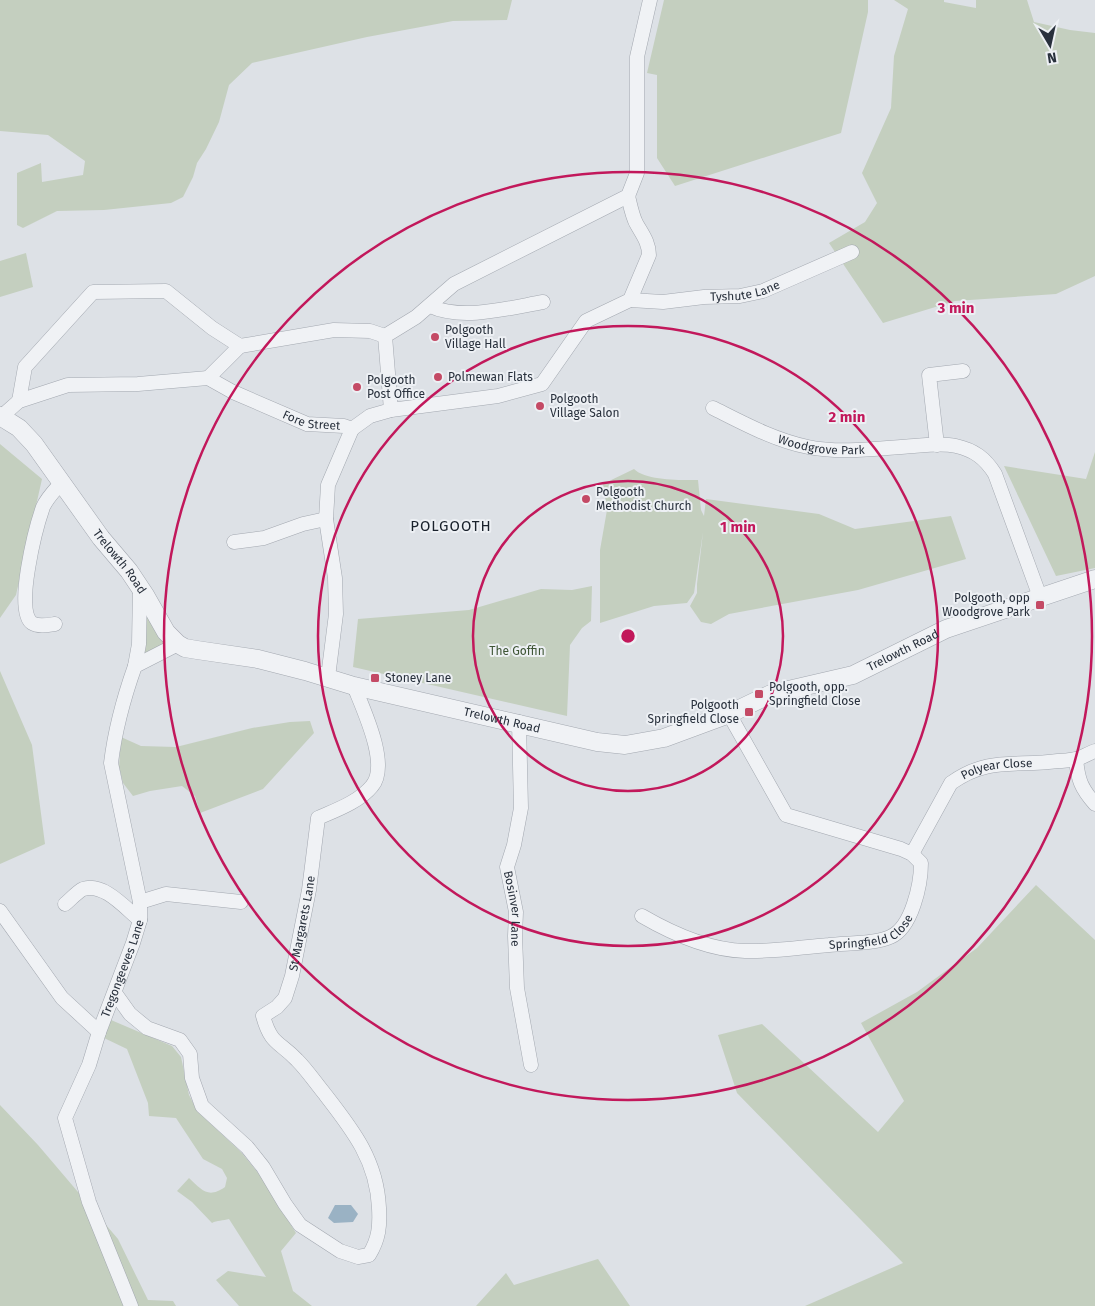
<svg xmlns="http://www.w3.org/2000/svg" width="1095" height="1306" viewBox="0 0 1095 1306" font-family="'Fira Sans',sans-serif">
	<rect width="100%" height="100%" fill="#dde1e6"/>
	<!-- green -->
	<path fill="#c4cfbf" d="M 0,0 L 512,0 L 507,20 L 453,21 L 367,37 L 252,63 L 229,85 L 219,122 L 206,149 L 197,163 L 193,177 L 183,197 L 171,203 L 104,210 L 57,211 L 23,228 L 17,225 L 17,173 L 41,163 L 42,182 L 83,175 L 85,161 L 48,135 L 0,131 Z
		M 664,0 L 868,0 L 868,12 L 841,133 L 675,186 L 657,158 L 657,75 L 647,73 Z
		M 894,0 L 944,0 L 944,2 L 976,8 L 976,0 L 1027,0 L 1034,22 L 1070,30 L 1095,33 L 1095,276 L 1056,294 L 955,301 L 883,323 L 829,243 L 865,222 L 877,203 L 862,173 L 891,108 L 894,56 L 908,9 Z
		M 26,253 L 33,287 L 0,297 L 0,261 Z
		M 0,444 L 42,479 L 16,595 L 0,618 Z
		M 1095,452 L 1095,568 L 1056,576 L 1004,466 L 1086,479 Z
		M 634,469 C 646,481 681,480 698,480 L 701,510 L 704,516 L 706,499 L 819,514 L 855,529 L 951,516 L 966,559 L 858,590 L 729,614 L 711,624 L 701,622 L 690,606 L 697,593 L 697,584 L 703,532 L 694,593 L 687,603 L 654,606 L 600,623 L 600,550 L 607,510 L 603,484 Z
		M 592,586 L 591,621 L 582,628 L 570,645 L 567,716 L 353,667 L 358,619 L 469,610 L 541,589 L 572,590 Z
		M 140,588 L 171,639 L 135,665 Z
		M 0,671 L 32,745 L 45,844 L 0,864 Z
		M 310,721 L 314,733 L 263,789 L 200,813 L 195,796 L 182,786 L 150,791 L 133,796 L 123,783 L 119,767 L 121,737 L 141,746 L 176,747 L 252,728 L 290,722 Z
		M 1036,885 L 1095,940 L 1095,1306 L 805,1306 L 903,1263 L 737,1093 L 718,1035 L 762,1024 L 878,1132 L 904,1101 L 861,1023 L 917,992 L 977,948 Z
		M 111,1020 L 172,1046 L 181,1057 L 189,1095 L 198,1112 L 241,1152 L 259,1174 L 296,1233 L 281,1251 L 293,1291 L 312,1306 L 239,1306 L 216,1280 L 228,1271 L 266,1277 L 229,1219 C 223,1221 217,1220 212,1223 L 192,1202 L 177,1191 L 189,1178 C 202,1190 208,1199 225,1187 L 227,1178 L 222,1169 L 203,1159 L 176,1118 L 149,1116 L 148,1103 L 127,1049 L 104,1038 Z
		M 0,1105 L 38,1145 L 118,1239 L 148,1300 L 173,1301 L 176,1306 L 0,1306 Z
		M 598,1259 L 630,1306 L 476,1306 L 506,1273 L 514,1285 Z"/>
	<!-- water -->
	<path fill="#9ab2c4" d="M 335,1205 L 351,1205 L 358,1214 L 353,1222 L 334,1223 L 328,1218 Z"/>
	<g fill="none" stroke-linecap="round" stroke-linejoin="round">
		<!-- minor casing -->
		<g stroke="#a3a8b0" stroke-width="15">
			<g id="minor">
				<path id="s1" d="M 630,300 L 663,302 L 704,297 L 740,296 L 763,291 L 852,252"/>
				<path d="M 430,306 C 462,321 509,308 543,302"/>
				<path d="M 208,378 L 240,346"/>
				<path d="M 19,401 L 25,367 L 93,292 L 166,291 L 212,328 L 240,346 L 334,330 L 370,331 L 385,336"/>
				<path id="s2" d="M 713,408 C 743,423 774,440 808,447 C 842,454 880,448 914,446 C 927,445 942,443 956,446 C 974,450 985,458 995,474 L 1040,597"/>
				<path d="M 391,410 L 385,336 L 416,317 L 454,284 L 628,196 L 637,173 L 637,57 L 650,0"/>
				<path id="s3" d="M 1,417 L 19,401 L 68,385 L 138,384 L 208,378 L 233,392 L 307,424 L 344,426 L 352,429 L 370,416 L 391,410 L 498,396 L 542,384 L 586,321 L 630,300 L 649,255 C 649,242 642,234 636,223 C 632,215 630,204 628,196"/>
				<path d="M 937,445 L 929,375 L 963,371"/>
				<path d="M 234,542 L 264,538 L 303,524 L 326,519"/>
				<path d="M 55,624 C 48,625 38,627 32,623 C 14,611 36,527 43,507 C 47,498 55,490 62,482"/>
				<path d="M 135,666 L 139,644 L 140,588"/>
				<path d="M 328,677 L 336,614 L 335,578 L 326,519 L 328,485 L 352,429"/>
				<path id="s4" d="M 519,722 L 521,808 L 514,845 L 507,867 L 516,912 L 515,936 L 517,988 L 531,1065"/>
				<path d="M 1076,759 C 1078,780 1081,788 1095,804"/>
				<path id="s5" d="M 912,854 L 951,783 C 989,756 1016,767 1058,761 C 1064,761 1071,760 1077,759 C 1083,757 1089,753 1095,751"/>
				<path d="M 140,902 L 166,894 L 241,902"/>
				<path d="M 65,904 C 70,900 77,892 83,889 C 104,882 126,909 140,920"/>
				<path d="M 0,911 L 62,998 L 99,1032"/>
				<path id="s6" d="M 642,916 C 673,934 708,950 745,951 C 773,952 802,947 829,945 C 846,943 875,944 890,937 C 912,928 921,884 921,863 L 912,854 L 901,849 L 786,815 L 729,714"/>
				<path id="s7" d="M 115,993 L 130,1014 L 147,1028 L 180,1040 L 190,1054 L 192,1078 L 202,1106 L 247,1147 L 263,1167 L 285,1204 L 300,1225 L 340,1251 L 358,1257 L 369,1255 C 379,1239 380,1226 379,1208 C 377,1160 352,1129 324,1093 C 315,1082 307,1070 297,1060 C 279,1041 271,1045 263,1016 L 277,1007 L 285,998 L 292,976 L 309,890 L 318,818 C 336,810 359,802 372,786 C 390,765 363,709 354,686"/>
				<path id="s8" d="M 131,1306 L 89,1202 L 65,1118 L 89,1065 L 99,1032 L 133,943 L 140,920 L 140,902 L 111,763 C 115,730 124,697 135,666 L 178,644"/>
			</g>
		</g>
		<!-- tertiary casing -->
		<g stroke="#a3a8b0" stroke-width="19">
			<g id="tertiary">
				<path id="s9" d="M 0,416 L 19,428 L 34,444 L 101,538 L 129,571 L 145,595 L 166,632 L 178,644 L 185,648 L 197,650 L 258,659 L 305,671 L 354,686 L 597,742 L 625,745 L 664,738 L 729,714 L 771,694 L 853,675 L 946,629 L 1095,579"/>
			</g>
		</g>
		<!-- minor -->
		<use href="#minor" stroke="#f0f2f5" stroke-width="14"/>
		<!-- tertiary -->
		<use href="#tertiary" stroke="#f0f2f5" stroke-width="18"/>
	</g>
	<!-- distance rings -->
	<g fill="none" stroke="#c2185b" stroke-width="2.5">
		<circle cx="628" cy="636" r="155"/>
		<circle cx="628" cy="636" r="310"/>
		<circle cx="628" cy="636" r="464"/>
	</g>
	<!-- markers -->
	<g fill="#c44a65" stroke="#edf0f4" stroke-width="2">
		<circle cx="435" cy="337" r="5"/>
		<circle cx="438" cy="377" r="5"/>
		<circle cx="357" cy="387" r="5"/>
		<circle cx="540" cy="406" r="5"/>
		<circle cx="586" cy="499" r="5"/>
		<rect x="1035" y="600" width="10" height="10" rx="2.5"/>
		<rect x="370" y="673" width="10" height="10" rx="2.5"/>
		<rect x="754" y="689" width="10" height="10" rx="2.5"/>
		<rect x="744" y="707" width="10" height="10" rx="2.5"/>
	</g>
	<g text-anchor="middle" dominant-baseline="central" stroke-width="4" stroke-linejoin="round" paint-order="stroke">
		<!-- street labels -->
		<g font-size="12" fill="#28303c" stroke="#edf0f4">
			<text stroke="none"><textPath href="#s1" startOffset="116">Tyshute Lane</textPath></text>
			<text stroke="none"><textPath href="#s3" startOffset="329">Fore Street</textPath></text>
			<text stroke="none"><textPath href="#s2" startOffset="116">Woodgrove Park</textPath></text>
			<text stroke="none"><textPath href="#s9" startOffset="190">Trelowth Road</textPath></text>
			<text stroke="none"><textPath href="#s9" startOffset="1046">Trelowth Road</textPath></text>
			<text stroke="none"><textPath href="#s9" startOffset="625">Trelowth Road</textPath></text>
			<text stroke="none"><textPath href="#s5" startOffset="130">Polyear Close</textPath></text>
			<text stroke="none"><textPath href="#s4" startOffset="189">Bosinver Lane</textPath></text>
			<text stroke="none"><textPath href="#s7" startOffset="771">St Margarets Lane</textPath></text>
			<text stroke="none"><textPath href="#s6" startOffset="240">Springfield Close</textPath></text>
			<text stroke="none"><textPath href="#s8" startOffset="360">Tregongeeves Lane</textPath></text>
		</g>
		<!-- poi labels -->
		<g font-size="12" fill="#28303c" stroke="#edf0f4" text-anchor="start">
			<text x="445" y="330">Polgooth<tspan x="445" dy="14">Village Hall</tspan></text>
			<text x="448" y="377">Polmewan Flats</text>
			<text x="367" y="380">Polgooth<tspan x="367" dy="14">Post Office</tspan></text>
			<text x="550" y="399">Polgooth<tspan x="550" dy="14">Village Salon</tspan></text>
			<text x="596" y="492">Polgooth<tspan x="596" dy="14">Methodist Church</tspan></text>
			<text x="1030" y="598" text-anchor="end">Polgooth, opp<tspan x="1030" dy="14">Woodgrove Park</tspan></text>
			<text x="385" y="678">Stoney Lane</text>
			<text x="769" y="687">Polgooth, opp.<tspan x="769" dy="14">Springfield Close</tspan></text>
			<text x="739" y="705" text-anchor="end">Polgooth<tspan x="739" dy="14">Springfield Close</tspan></text>
		</g>
		<!-- park labels -->
		<g font-size="12" fill="#3f5636" stroke="#edf0f4">
			<text x="517" y="651">The Goffin</text>
		</g>
		<!-- quarter labels -->
		<g font-size="15" letter-spacing="1" fill="#1a222c" stroke="#edf0f4">
			<text x="451" y="526">POLGOOTH</text>
		</g>
	</g>
	<circle cx="628" cy="636" r="8" fill="#c2185b" stroke="#edf0f4" stroke-width="2.5"/>
	<g font-size="15" text-anchor="middle" font-weight="bold" fill="#c2185b" stroke="#edf0f4" stroke-width="4" stroke-linejoin="round" paint-order="stroke">
		<text x="956" y="313">3 min</text>
		<text x="847" y="422">2 min</text>
		<text x="738" y="532">1 min</text>
	</g>
	<!-- north arrow -->
	<g transform="translate(1050 45) rotate(171)" stroke="#edf0f4" stroke-width="4" paint-order="stroke">
	<path d="M0-4L9 19L0 12L-9 19Z" fill="#28303c"/>
	<text y="-8" font-size="14" font-weight="bold" text-anchor="middle" fill="#28303c">N</text>
	</g>
</svg>
